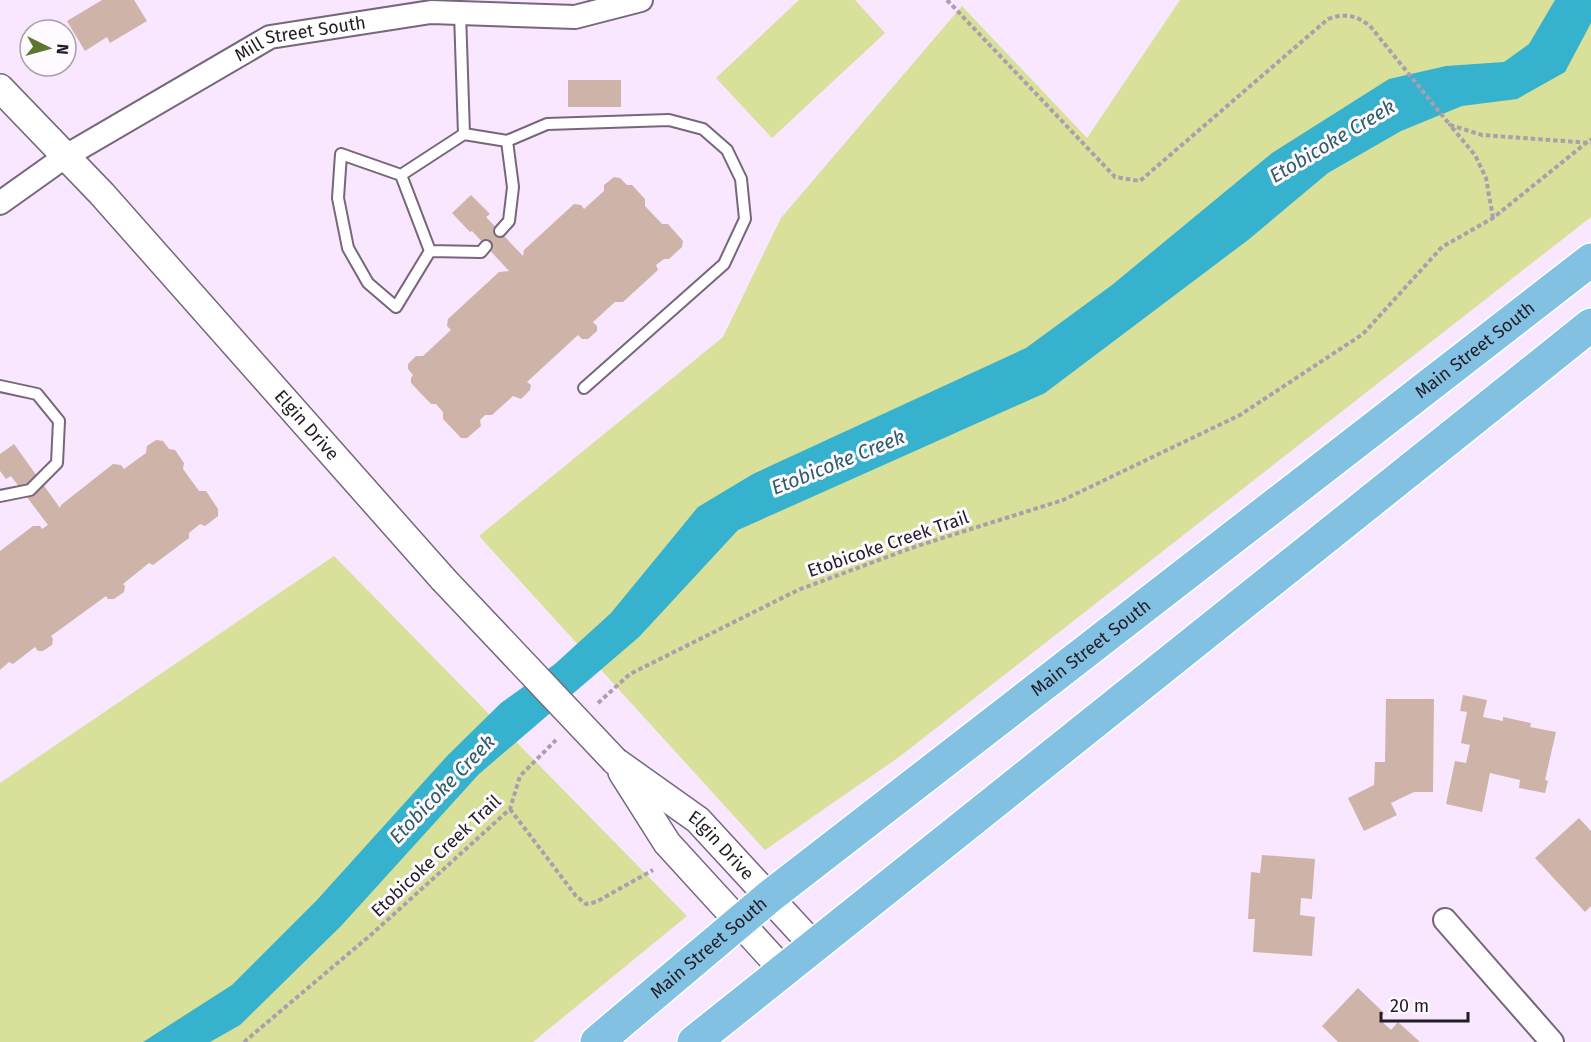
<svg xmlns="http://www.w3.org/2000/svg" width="1591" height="1042" viewBox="0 0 1591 1042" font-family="'Fira Sans',sans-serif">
	<rect width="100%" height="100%" fill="#f8e7fe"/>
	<!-- green -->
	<path fill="#d8e099" d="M 799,0 L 855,0 L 885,33 L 772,138 L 716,78 Z
		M 1180,0 L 1591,0 L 1591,217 L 899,757 L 765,850 L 479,536 L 723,337 L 781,218 L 962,6 L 1087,138 Z
		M 334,556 L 687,916 L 533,1042 L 0,1042 L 0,783 Z"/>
	<!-- water -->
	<path fill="#37b2ce" d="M 1555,0 L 1591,0 L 1591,23 L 1565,72 L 1517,99 L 1462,106 L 1401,131 L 1328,173 L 1248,240 L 1045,393 L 738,530 L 639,637 L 479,774 L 341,926 L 240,1025 L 210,1042 L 143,1042 L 232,985 L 317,900 L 447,756 L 501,703 L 555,664 L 611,613 L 698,507 L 753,474 L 1026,348 L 1112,285 L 1272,153 L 1389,79 L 1446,66 L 1504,62 L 1529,44 Z"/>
	<!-- building -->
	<path fill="#ceb4a8" d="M 102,0 L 134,0 L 147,21 L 110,43 L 107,37 L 85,51 L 67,21 Z
		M 568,80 L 621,80 L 621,107 L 568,107 Z
		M 614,177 L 620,178 L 627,185 L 632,185 L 645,199 L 645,206 L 662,224 L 668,224 L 683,241 L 682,247 L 669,259 L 664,259 L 656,265 L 658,270 L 623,302 L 615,302 L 593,322 L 597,326 L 597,331 L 588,339 L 582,339 L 578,335 L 527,382 L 531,385 L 530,390 L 521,399 L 513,396 L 492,415 L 485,415 L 480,420 L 481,426 L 467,438 L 461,438 L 443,419 L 443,412 L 436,404 L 431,404 L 411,383 L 411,378 L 413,375 L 408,369 L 408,364 L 416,356 L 423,356 L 451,330 L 447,326 L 448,319 L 499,272 L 509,271 L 472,231 L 470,232 L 452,213 L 471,195 L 490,214 L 486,217 L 523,256 L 524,250 L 574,204 L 581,205 L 584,209 L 604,191 L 604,185 Z
		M 156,440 L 163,441 L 169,449 L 175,450 L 184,463 L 183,469 L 199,491 L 206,491 L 218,509 L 218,516 L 205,526 L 200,524 L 189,533 L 189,538 L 153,565 L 149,563 L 123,584 L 125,586 L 124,592 L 114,599 L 108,599 L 106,596 L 51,636 L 53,639 L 52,645 L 43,651 L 38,651 L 35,647 L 13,664 L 9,662 L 0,670 L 0,551 L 33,526 L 40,526 L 42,529 L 48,525 L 11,476 L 6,479 L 0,471 L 0,454 L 14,444 L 60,508 L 61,505 L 113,464 L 121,465 L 124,469 L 146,453 L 147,446 Z
		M 1463,695 L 1487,700 L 1483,717 L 1503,721 L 1503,717 L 1531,723 L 1530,727 L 1556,732 L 1545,780 L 1548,781 L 1545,793 L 1519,788 L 1520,780 L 1490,773 L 1482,812 L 1446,804 L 1455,761 L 1466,763 L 1470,745 L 1461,743 L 1467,712 L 1460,711 Z
		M 1386,699 L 1434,699 L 1433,792 L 1414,792 L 1391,803 L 1397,815 L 1364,831 L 1348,798 L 1374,785 L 1375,762 L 1385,762 Z
		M 1579,818 L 1591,831 L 1591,906 L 1585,912 L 1535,858 Z
		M 1262,855 L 1315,859 L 1312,899 L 1301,898 L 1300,915 L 1315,917 L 1312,956 L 1253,952 L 1255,919 L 1248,919 L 1251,872 L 1260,873 Z
		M 1358,988 L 1384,1013 L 1379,1019 L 1391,1030 L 1398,1022 L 1420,1042 L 1338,1042 L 1322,1026 Z"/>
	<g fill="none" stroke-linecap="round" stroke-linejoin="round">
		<!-- service casing -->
		<g stroke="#76677b" stroke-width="14">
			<path id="service" d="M 464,134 L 507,141 L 547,124 L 669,120 L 703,129 L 727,150 L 741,179 L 745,219 L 724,264 L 584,388
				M 401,175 L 430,251 L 396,307 L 368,283 L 348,248 L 338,198 L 341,154 L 401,175 L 464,134 L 460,13
				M 500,231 L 509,221 L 513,187 L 507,141
				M 430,251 L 481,252 L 486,246
				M 0,386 L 37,394 L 59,421 L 57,463 L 30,490 L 0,496"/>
		</g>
		<!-- minor casing -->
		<g stroke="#76677b" stroke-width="26">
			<g id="minor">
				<path id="s1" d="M 0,203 L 66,156 L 270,37 L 431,12 L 575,17 L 641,0"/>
				<path d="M 1445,920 L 1552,1042"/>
			</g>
		</g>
		<!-- tertiary casing -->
		<g stroke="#76677b" stroke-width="30">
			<g id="tertiary">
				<path id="s2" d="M 0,88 L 102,194 L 443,579"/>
				<path id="s3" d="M 615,761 L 698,820 L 814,946"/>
				<path d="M 622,772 L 667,843 L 784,971"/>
			</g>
		</g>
		<!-- primary casing -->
		<g stroke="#fff" stroke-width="36">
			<g id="primary">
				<path id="s4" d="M 597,1042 L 769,897 L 1591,260"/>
				<path d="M 694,1042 L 1591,325"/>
			</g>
		</g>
		<!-- path -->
		<path stroke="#ab9eaf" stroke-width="4" stroke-dasharray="4.5 3" stroke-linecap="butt" d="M 947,0 L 1115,177 L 1140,181 L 1328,19 C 1345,13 1356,15 1370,26 L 1450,125
			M 1493,218 L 1486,178 L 1475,155 L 1450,125 L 1482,135 L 1591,143
			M 598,703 L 630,674 L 798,590 L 914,547 L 1063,500 L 1240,415 L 1363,334 L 1442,247 L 1493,218 L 1591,139
			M 510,809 L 576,896 L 586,904 L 596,902 L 653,870
			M 244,1042 L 373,933 L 510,809 L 520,776 L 556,740"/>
		<!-- service -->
		<use href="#service" stroke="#fff" stroke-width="10"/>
		<!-- minor -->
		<use href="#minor" stroke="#fff" stroke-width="22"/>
		<!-- tertiary -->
		<use href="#tertiary" stroke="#fff" stroke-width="27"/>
		<!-- primary -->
		<use href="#primary" stroke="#83c1e3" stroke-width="33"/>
		<!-- tertiary-bridge casing -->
		<g stroke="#76677b" stroke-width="30" stroke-linecap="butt">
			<path id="tertiary-bridge" d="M 443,579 L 615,761"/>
		</g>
		<!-- tertiary-bridge -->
		<use href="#tertiary-bridge" stroke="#fff" stroke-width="27"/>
	</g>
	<g text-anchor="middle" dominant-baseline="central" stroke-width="6" stroke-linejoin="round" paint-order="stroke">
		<!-- street labels -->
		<g font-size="18" fill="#221c24" stroke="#fefaff">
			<text stroke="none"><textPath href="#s1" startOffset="346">Mill Street South</textPath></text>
			<text stroke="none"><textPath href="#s4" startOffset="1118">Main Street South</textPath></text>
			<text stroke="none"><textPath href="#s2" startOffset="456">Elgin Drive</textPath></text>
			<text transform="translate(888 544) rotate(-19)">Etobicoke Creek Trail</text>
			<text stroke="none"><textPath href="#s4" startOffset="632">Main Street South</textPath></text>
			<text stroke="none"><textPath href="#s3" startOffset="136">Elgin Drive</textPath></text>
			<text transform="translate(436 856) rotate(-43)">Etobicoke Creek Trail</text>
			<text stroke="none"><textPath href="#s4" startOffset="146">Main Street South</textPath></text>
		</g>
		<!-- water labels -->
		<g font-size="20" font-style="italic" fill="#2d5e6a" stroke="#fefaff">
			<text transform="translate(1332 141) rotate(-31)">Etobicoke Creek</text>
			<text transform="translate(838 462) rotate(-22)">Etobicoke Creek</text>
			<text transform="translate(442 789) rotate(-46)">Etobicoke Creek</text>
		</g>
	</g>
	<!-- north arrow -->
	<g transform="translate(48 48) rotate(95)"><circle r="28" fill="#fefaff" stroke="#a6a1a7" stroke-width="1.5"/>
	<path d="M0-4.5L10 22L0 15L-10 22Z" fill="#5c782d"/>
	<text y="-9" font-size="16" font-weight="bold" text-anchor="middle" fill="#221c24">N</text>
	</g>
	<!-- scale -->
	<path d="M1381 1012v9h87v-9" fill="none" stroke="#221c24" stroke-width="3"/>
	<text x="1390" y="1012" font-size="18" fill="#221c24" stroke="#fefaff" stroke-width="4.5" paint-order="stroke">20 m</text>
</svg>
